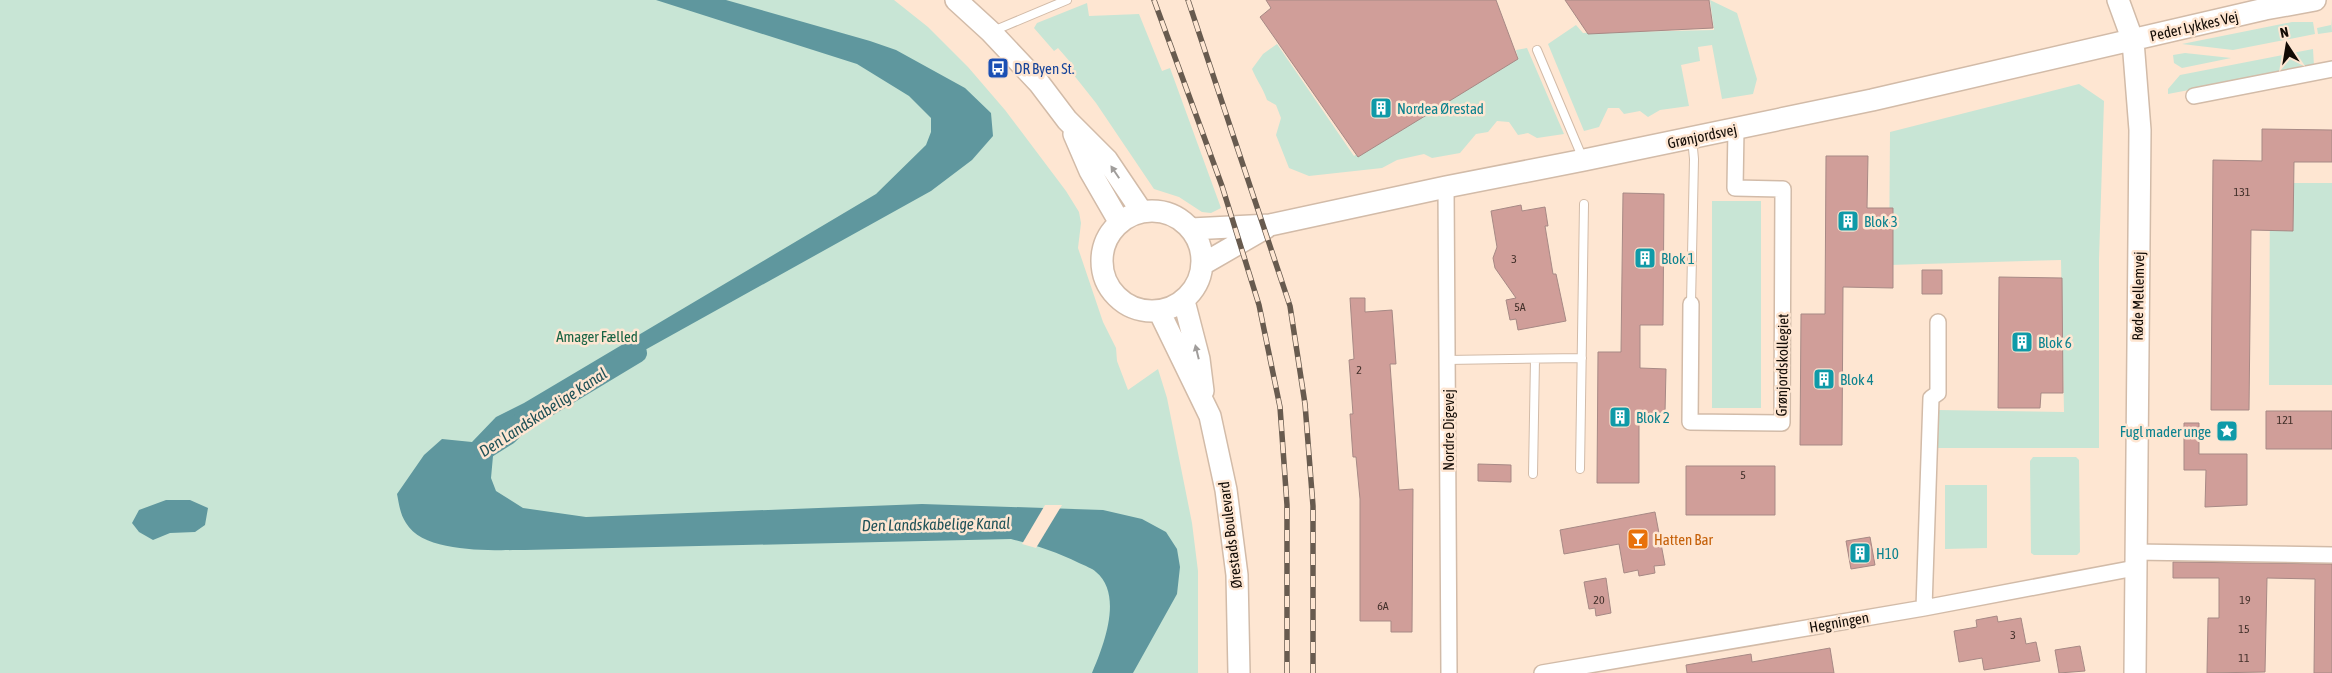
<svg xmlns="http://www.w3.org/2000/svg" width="2332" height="673" viewBox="0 0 2332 673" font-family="'Asap Condensed',sans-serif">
	<rect width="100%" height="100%" fill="#fee6d2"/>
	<!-- green -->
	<path fill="#c8e5d5" d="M 0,0 L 894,0 L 928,27 L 968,67 L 1005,110 L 1066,191 L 1079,212 L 1081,223 L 1078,248 L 1103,322 L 1116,348 L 1117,361 L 1128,390 L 1158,369 L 1167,398 L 1192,523 L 1198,571 L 1198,673 L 0,673 Z
		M 1710,0 L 1737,13 L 1757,79 L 1753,94 L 1722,99 L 1712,45 L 1698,47 L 1700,61 L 1681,65 L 1689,106 L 1660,110 L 1648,117 L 1640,111 L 1624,114 L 1619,108 L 1608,108 L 1599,127 L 1584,131 L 1548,44 L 1576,25 L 1583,33 L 1714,30 Z
		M 1087,3 L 1089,16 L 1139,14 L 1162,71 L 1170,68 L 1221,208 L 1211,213 L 1202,212 L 1179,197 L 1154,189 L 1096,103 L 1069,69 L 1071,63 L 1058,48 L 1054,51 L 1034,28 L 1037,23 Z
		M 2331,18 L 2332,32 L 2318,34 L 2317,28 L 2331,25 Z
		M 2292,22 L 2313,22 L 2315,34 L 2233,50 L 2182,44 Z
		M 1277,44 L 1354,156 L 1518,58 L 1516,50 L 1527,48 L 1564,134 L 1537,138 L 1528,133 L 1518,135 L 1509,122 L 1497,121 L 1488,132 L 1476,134 L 1460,153 L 1432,158 L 1424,154 L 1397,160 L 1382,168 L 1309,176 L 1289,168 L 1276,135 L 1281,118 L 1276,105 L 1267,100 C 1263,88 1257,81 1252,69 L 1263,54 Z
		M 2313,49 L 2314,66 L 2168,94 L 2168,89 L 2180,75 Z
		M 2185,53 L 2231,58 L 2182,68 L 2174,63 L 2173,55 Z
		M 2079,84 L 2104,101 L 2099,259 L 2099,448 L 1937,448 L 1937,410 L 2064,412 L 2061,260 L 1889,265 L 1890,132 Z
		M 2270,183 L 2332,183 L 2332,385 L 2269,385 Z
		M 1712,201 L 1761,201 L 1761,408 L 1712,408 Z
		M 2033,457 L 2076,457 L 2079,460 L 2080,552 L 2077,555 L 2034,555 L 2031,553 L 2030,461 Z
		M 1945,485 L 1987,485 L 1987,548 L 1945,549 Z"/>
	<!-- water -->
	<path fill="#5f979e" d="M 656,0 L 726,0 L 870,41 L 896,50 L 965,88 L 991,113 L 993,136 L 972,160 L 931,191 L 582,385 L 519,424 L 508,435 L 493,456 L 491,478 L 496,491 L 523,508 L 586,517 L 922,504 L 1103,510 L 1142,519 L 1166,532 L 1177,549 L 1180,567 L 1177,594 L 1133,673 L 1092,673 C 1103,647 1124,595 1096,572 C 1092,568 1085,566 1079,563 C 1057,552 1035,545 1011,539 L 525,550 C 493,550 424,554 406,523 C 400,514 399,504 397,494 L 424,455 L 442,439 L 472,442 L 496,417 L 524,403 L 876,194 L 926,145 L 931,132 L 931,118 L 909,96 L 857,64 Z
		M 166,500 L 190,500 L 208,508 L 205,525 L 195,532 L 170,533 L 153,540 L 139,532 L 132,523 L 139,510 Z"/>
	<!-- pier -->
	<path fill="#fee6d2" d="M 1045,505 L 1062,505 L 1036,548 L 1022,544 Z"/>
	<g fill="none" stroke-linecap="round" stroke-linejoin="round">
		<!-- canal -->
		<path stroke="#5f979e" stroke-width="20" d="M 484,450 L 508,435 L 519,424 L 637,353"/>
	</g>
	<!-- building -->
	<path fill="#d09e99" stroke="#a78985" d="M 1266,0 L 1496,0 L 1518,59 L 1358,157 L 1260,17 L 1271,8 Z
		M 1565,0 L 1709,0 L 1713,28 L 1588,34 Z
		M 2262,129 L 2332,130 L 2332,162 L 2294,162 L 2293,231 L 2251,230 L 2249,410 L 2211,410 L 2213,160 L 2262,161 Z
		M 1826,156 L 1868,156 L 1867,208 L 1893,208 L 1893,288 L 1843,287 L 1842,445 L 1800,445 L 1801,314 L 1825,314 Z
		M 1623,193 L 1664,194 L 1663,325 L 1640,325 L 1640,368 L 1666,369 L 1665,413 L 1644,413 L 1644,421 L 1639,421 L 1639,483 L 1597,483 L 1598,352 L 1621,352 Z
		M 1521,205 L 1522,211 L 1545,207 L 1548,226 L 1545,226 L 1553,274 L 1556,274 L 1566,321 L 1518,330 L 1516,319 L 1510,320 L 1506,300 L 1516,298 L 1495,268 L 1493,258 L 1497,247 L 1491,211 Z
		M 1922,270 L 1942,270 L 1942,294 L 1922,294 Z
		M 1999,277 L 2062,278 L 2063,393 L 2041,393 L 2040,408 L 1998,408 Z
		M 1350,298 L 1365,298 L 1365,312 L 1392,310 L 1396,364 L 1390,364 L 1399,490 L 1413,489 L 1412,632 L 1391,632 L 1391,621 L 1360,621 L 1360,499 L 1356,457 L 1353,457 L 1350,414 L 1353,414 L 1349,360 L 1354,359 Z
		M 2266,411 L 2332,411 L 2332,449 L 2266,449 Z
		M 2184,423 L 2199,423 L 2199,454 L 2247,454 L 2247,505 L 2205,507 L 2206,470 L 2184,470 Z
		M 1478,464 L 1511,465 L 1511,482 L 1478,481 Z
		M 1686,466 L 1775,466 L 1775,515 L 1686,515 Z
		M 1655,512 L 1665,565 L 1654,566 L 1655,573 L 1639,576 L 1638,570 L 1624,573 L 1619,544 L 1564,554 L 1560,530 Z
		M 1870,537 L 1875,565 L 1851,569 L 1846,541 Z
		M 2173,562 L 2332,564 L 2332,673 L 2314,673 L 2315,579 L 2267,578 L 2265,672 L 2207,673 L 2208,618 L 2219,618 L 2219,578 L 2173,578 Z
		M 1606,578 L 1611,613 L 1596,616 L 1595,608 L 1589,609 L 1584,582 Z
		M 1997,616 L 1998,622 L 2021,618 L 2026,644 L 2036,642 L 2040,661 L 1984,670 L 1982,658 L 1959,662 L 1954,631 L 1977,627 L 1976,620 Z
		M 2080,646 L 2085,671 L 2059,673 L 2055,650 Z
		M 1830,648 L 1834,673 L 1687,673 L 1686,665 L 1751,654 L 1752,662 Z"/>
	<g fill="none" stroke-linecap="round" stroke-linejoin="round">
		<!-- lane casing -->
		<g stroke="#d2bba8" stroke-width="10">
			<path id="lane" d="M 993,31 L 1067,0
				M 1537,50 L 1583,159
				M 1691,304 L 1694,159 L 1692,138
				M 1447,360 L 1582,358
				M 1580,469 L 1584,204
				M 1533,474 L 1535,359"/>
		</g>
		<!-- street casing -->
		<g stroke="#d2bba8" stroke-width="18">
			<path id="street" d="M 2194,96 L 2332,69
				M 1446,187 L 1449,673
				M 1691,304 L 1690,422 L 1782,423 L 1783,189 L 1735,188 L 1736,129
				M 2134,552 L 2332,555
				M 1924,608 L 1931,398 L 1938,393 L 1938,322
				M 1542,673 L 1924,608 L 2135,568"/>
		</g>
		<!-- secondary casing -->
		<g stroke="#d2bba8" stroke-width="24">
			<path id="secondary" d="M 956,0 L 991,32 L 1039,83 L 1067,120 L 1107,160 L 1142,212
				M 2118,0 L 2133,41 L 2140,130 L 2135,673
				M 1074,134 L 1090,171 L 1120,223
				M1102 261a50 50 0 1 1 100 0a50 50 0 1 1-100 0Z
				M 1191,229 L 1270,225 L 1446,187 L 1584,160 L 1872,100 L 2265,9 L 2315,0
				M 1203,264 L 1267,227
				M 1184,301 L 1199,359 L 1203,391
				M 1159,311 L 1210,416 L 1226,490 L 1237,575 L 1239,673"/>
		</g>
		<!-- lane -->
		<use href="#lane" stroke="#fff" stroke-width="8"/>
		<!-- street -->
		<use href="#street" stroke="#fff" stroke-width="15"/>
		<!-- secondary -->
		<use href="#secondary" stroke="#fff" stroke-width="21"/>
		<!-- rail casing -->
		<g stroke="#685b4f" stroke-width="5.5">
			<path id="rail" d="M 1154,0 L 1222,186 L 1259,305 L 1280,407 L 1287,505 L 1287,673
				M 1188,0 L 1290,306 L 1305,404 L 1313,506 L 1313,673"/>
		</g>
		<!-- rail -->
		<use href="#rail" stroke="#fee6d2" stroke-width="4" stroke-dasharray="11" stroke-linecap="butt"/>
	</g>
	<!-- one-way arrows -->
	<defs><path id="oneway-solid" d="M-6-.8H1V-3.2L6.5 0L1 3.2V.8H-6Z" transform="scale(1.25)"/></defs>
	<g fill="#a09d9b">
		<use href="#oneway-solid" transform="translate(1115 172) rotate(-124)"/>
		<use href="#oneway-solid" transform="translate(1197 352) rotate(-104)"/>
	</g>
	<!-- icons -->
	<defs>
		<g id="bus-square" transform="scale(1.125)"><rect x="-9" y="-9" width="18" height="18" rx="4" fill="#1a4fb4" stroke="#fee6d2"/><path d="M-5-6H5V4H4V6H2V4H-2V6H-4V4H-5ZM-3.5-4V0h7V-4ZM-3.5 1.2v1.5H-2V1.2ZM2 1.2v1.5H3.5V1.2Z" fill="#fff"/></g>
		<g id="building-square" transform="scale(1.125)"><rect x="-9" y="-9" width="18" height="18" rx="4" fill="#0f9aa8" stroke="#fee6d2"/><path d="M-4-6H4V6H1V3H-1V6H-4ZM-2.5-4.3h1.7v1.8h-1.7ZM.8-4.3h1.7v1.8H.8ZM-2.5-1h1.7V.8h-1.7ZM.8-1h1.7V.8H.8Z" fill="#fff"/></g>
		<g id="sight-square" transform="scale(1.125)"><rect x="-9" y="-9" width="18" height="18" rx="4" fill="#0f9aa8" stroke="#fee6d2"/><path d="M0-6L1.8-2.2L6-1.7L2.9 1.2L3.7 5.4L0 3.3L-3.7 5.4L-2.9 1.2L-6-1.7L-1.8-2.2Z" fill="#fff"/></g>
		<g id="bar-square" transform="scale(1.125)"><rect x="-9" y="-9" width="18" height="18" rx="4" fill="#e8710a" stroke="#fee6d2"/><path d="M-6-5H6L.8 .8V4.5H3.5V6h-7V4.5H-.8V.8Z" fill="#fff"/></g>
	</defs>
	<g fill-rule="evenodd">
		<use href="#bus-square" x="998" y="68"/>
		<use href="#building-square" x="1381" y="108"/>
		<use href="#building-square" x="1848" y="221"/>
		<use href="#building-square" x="1645" y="258"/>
		<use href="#building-square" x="2022" y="342"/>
		<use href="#building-square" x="1824" y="379"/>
		<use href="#building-square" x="1620" y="417"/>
		<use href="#sight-square" x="2227" y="431"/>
		<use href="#bar-square" x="1638" y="539"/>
		<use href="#building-square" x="1860" y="553"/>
	</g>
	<g text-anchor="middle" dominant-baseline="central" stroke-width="5" stroke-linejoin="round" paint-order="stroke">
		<!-- number labels -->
		<g font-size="12" fill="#42302a">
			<text x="2242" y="192">131</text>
			<text x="1514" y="259">3</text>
			<text x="1520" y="307">5A</text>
			<text x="1359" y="370">2</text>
			<text x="2285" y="420">121</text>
			<text x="1743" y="475">5</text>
			<text x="1599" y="600">20</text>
			<text x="2245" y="600">19</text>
			<text x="1383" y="606">6A</text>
			<text x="2244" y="629">15</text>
			<text x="2013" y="635">3</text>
			<text x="2244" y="658">11</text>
		</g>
		<!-- street labels -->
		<g font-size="15" fill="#120b05" stroke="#fee6d2">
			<text transform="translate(2194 26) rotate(-13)">Peder Lykkes Vej</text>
			<text transform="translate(1702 136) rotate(-12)">Grønjordsvej</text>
			<text transform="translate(2138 296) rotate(-89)">Røde Mellemvej</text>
			<text transform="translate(1782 365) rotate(-89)">Grønjordskollegiet</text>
			<text transform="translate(1448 430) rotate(-90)">Nordre Digevej</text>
			<text transform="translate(1230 535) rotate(-97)">Ørestads Boulevard</text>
			<text transform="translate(1839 622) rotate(-10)">Hegningen</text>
		</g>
		<!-- transit labels -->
		<g font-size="15" fill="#164399" stroke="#fee6d2" text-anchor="start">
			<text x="1014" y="68">DR Byen St.</text>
		</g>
		<!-- culture labels -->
		<g font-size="15" fill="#0d838f" stroke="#fee6d2" text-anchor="start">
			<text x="1397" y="108">Nordea Ørestad</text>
			<text x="1864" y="221">Blok 3</text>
			<text x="1661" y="258">Blok 1</text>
			<text x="2038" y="342">Blok 6</text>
			<text x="1840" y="379">Blok 4</text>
			<text x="1636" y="417">Blok 2</text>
			<text x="2211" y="431" text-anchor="end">Fugl mader unge</text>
			<text x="1876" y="553">H10</text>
		</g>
		<!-- park labels -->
		<g font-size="15" fill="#186343" stroke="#fee6d2">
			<text x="597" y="336">Amager Fælled</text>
		</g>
		<!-- food labels -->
		<g font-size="15" fill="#c56008" stroke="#fee6d2" text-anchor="start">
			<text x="1654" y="539">Hatten Bar</text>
		</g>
		<!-- water labels -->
		<g font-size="16" font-style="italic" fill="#1f5157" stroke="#fee6d2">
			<text transform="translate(543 412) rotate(-33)">Den Landskabelige Kanal</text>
			<text transform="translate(936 524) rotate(-1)">Den Landskabelige Kanal</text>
		</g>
	</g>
	<!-- north arrow -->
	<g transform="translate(2287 45) rotate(348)" stroke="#fee6d2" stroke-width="4" paint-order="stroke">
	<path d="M0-4L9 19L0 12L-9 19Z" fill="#120b05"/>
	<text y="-8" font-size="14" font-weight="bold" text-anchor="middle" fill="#120b05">N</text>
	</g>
</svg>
